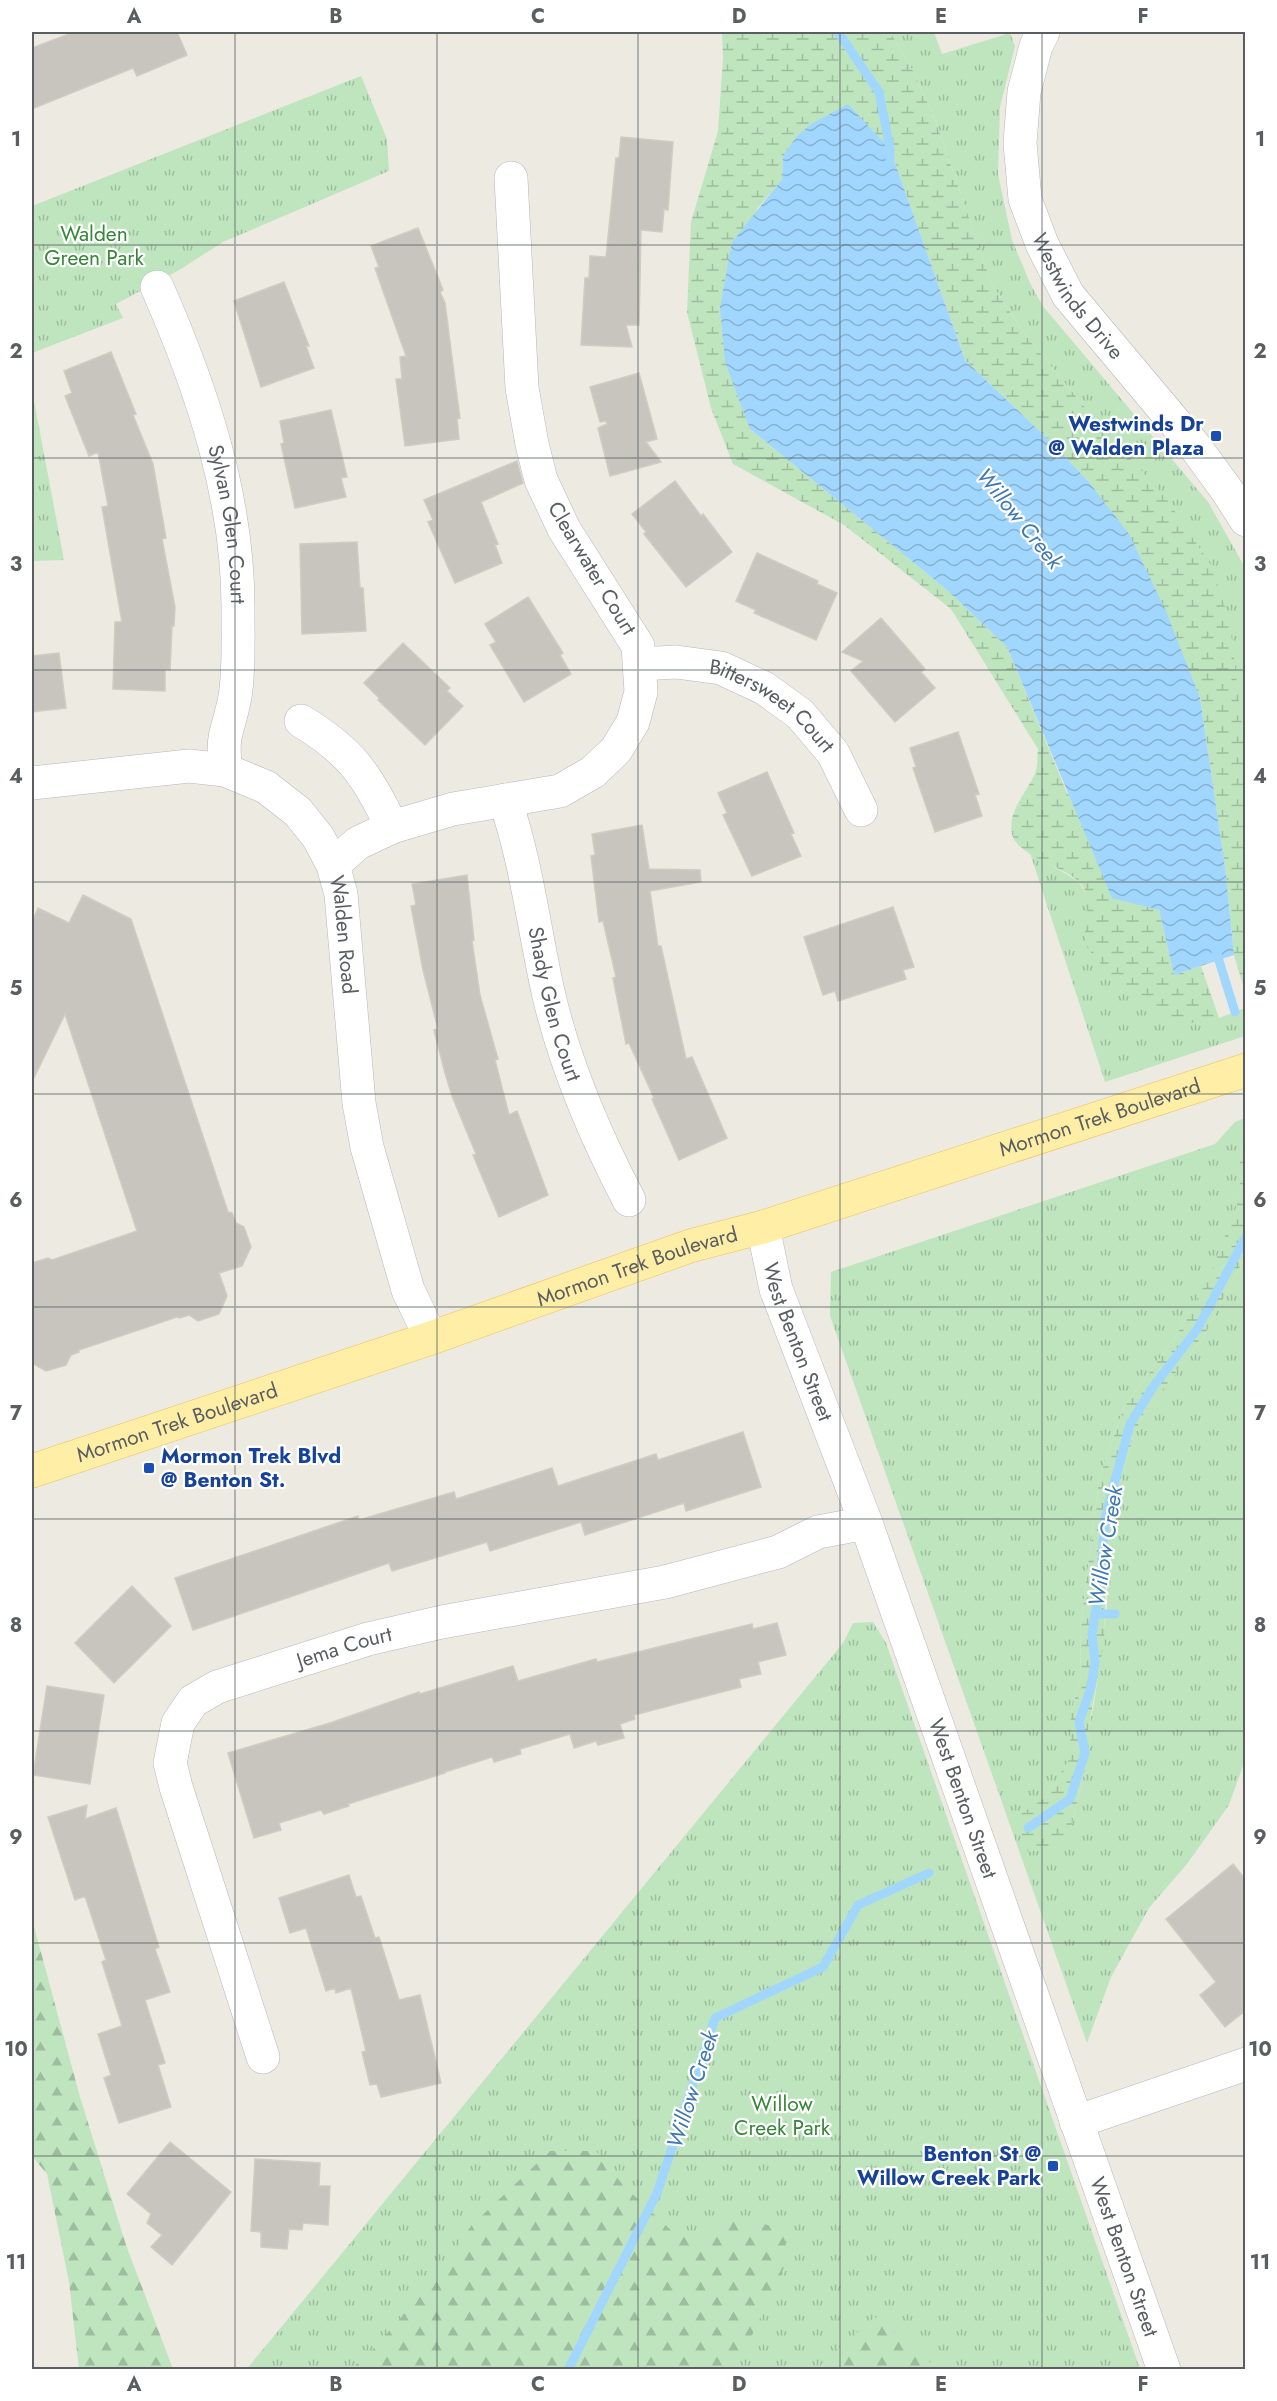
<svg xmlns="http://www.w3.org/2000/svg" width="1277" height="2401" viewBox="0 0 1277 2401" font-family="Jost,sans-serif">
	<defs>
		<pattern id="grass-tufts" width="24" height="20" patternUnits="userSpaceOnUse" patternTransform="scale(1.5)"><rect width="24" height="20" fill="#bfe5be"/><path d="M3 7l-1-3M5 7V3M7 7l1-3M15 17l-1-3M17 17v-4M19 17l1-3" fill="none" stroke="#9ebd9e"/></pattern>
		<pattern id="forest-firs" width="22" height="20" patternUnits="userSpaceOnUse" patternTransform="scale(1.5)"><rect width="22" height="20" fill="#bfe5be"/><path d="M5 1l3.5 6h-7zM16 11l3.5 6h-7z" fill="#9ebd9e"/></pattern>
		<pattern id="wetland-marsh" width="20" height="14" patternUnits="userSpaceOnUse" patternTransform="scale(1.5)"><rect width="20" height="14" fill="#bfe5be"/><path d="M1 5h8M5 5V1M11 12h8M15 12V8" fill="none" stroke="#9ebd9e"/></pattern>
		<pattern id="water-waves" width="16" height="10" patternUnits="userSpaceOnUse" patternTransform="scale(1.5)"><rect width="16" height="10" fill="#a1d7fe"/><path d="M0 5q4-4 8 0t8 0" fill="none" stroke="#86b2d1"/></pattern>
	</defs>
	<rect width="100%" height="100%" fill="#edeae2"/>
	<!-- grass -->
	<path fill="url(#grass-tufts)" d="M 890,32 L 934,32 L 942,54 L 1010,33 L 1015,46 L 1000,107 L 998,174 L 1012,240 L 1030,283 L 1042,305 L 1208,502 L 1243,564 L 1246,571 L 1245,754 L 1241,721 L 1093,417 L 1026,336 L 992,285 L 936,122 L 913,71 Z
		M 361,76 L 387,139 L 389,171 L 223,242 L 181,269 L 116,304 L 123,318 L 32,353 L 32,206 Z
		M 32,390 L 64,560 L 32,561 Z
		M 1030,853 L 1078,881 L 1089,898 L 1086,925 L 1183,1023 L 1219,1018 L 1245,1008 L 1245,1036 L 1105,1082 Z
		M 1245,1118 L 1245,1135 L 1240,1159 L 1240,1197 L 1231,1224 L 1209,1278 L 1176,1336 L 1124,1407 L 1099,1479 L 1080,1629 L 1081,1677 L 1071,1712 L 1071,1758 L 1045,1798 L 1072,1824 L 1091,1744 L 1088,1731 L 1094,1704 L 1107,1607 L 1107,1552 L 1113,1506 L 1133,1438 L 1144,1413 L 1203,1338 L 1245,1257 L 1245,1760 L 1229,1805 L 1187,1864 L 1149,1908 L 1111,1977 L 1087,2043 L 830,1316 L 831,1272 L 1215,1144 L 1235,1122 Z
		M 873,1622 L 886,1643 L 1140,2369 L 246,2370 L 843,1643 L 853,1623 Z"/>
	<!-- forest -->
	<path fill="url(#forest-firs)" d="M 32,1919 L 80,2097 L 126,2245 L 173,2369 L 79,2369 L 69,2282 L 47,2174 L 32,2156 Z
		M 550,2151 L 596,2151 L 623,2185 L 678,2237 L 696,2235 L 737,2215 L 783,2230 L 788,2259 L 736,2369 L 350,2369 L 366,2357 L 438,2276 L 471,2226 Z
		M 875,2317 L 927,2356 L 933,2369 L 817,2369 L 826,2359 Z"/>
	<!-- wetland -->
	<path fill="url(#wetland-marsh)" d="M 722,32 L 890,32 L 913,71 L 936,122 L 992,285 L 1026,336 L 1093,417 L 1165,497 L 1211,565 L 1230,622 L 1245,754 L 1245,992 L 1234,955 L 1225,867 L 1200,698 L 1088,481 L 1048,439 L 965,360 L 890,149 L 783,156 L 782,179 L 757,209 L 750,429 L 947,590 L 1007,647 L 1067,793 L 1159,910 L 1174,975 L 1201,966 L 1219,1018 C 1208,1020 1193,1024 1182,1023 C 1152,1020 1114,980 1096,958 C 1094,955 1089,951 1087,947 C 1079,925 1098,900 1078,881 C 1064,867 1016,855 1012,834 C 1007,810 1028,792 1036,771 C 1038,765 1037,756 1038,749 L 951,609 L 844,525 L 733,464 L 711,408 L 687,312 L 691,222 L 718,131 L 723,58 Z
		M 1245,1135 L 1245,1257 L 1203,1338 L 1144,1413 L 1133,1438 L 1113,1506 L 1107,1553 L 1104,1642 L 1088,1731 L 1091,1744 L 1072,1824 L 1065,1844 L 1028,1852 L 1016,1817 L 1045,1798 L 1070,1758 L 1071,1712 L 1081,1677 L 1080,1629 L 1099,1479 L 1124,1407 L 1176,1336 L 1209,1277 L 1240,1197 L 1240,1159 Z"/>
	<!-- water -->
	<path fill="url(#water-waves)" d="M 848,104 L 890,149 L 965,360 L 1048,439 L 1088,481 L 1129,534 L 1166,611 L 1200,698 L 1225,867 L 1234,955 L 1174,975 L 1159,910 L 1112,898 L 1007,647 L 947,590 L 750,429 L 725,362 L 720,307 L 732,242 L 782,179 L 783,156 L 797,136 L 811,124 Z"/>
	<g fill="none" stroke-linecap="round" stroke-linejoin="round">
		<!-- stream -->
		<path stroke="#a1d7fe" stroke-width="9" d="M 838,32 L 879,92 L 890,149 L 890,160
			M 1216,951 L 1235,1012
			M 1095,1614 L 1115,1614
			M 1028,1828 L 1070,1799 L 1085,1753 L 1079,1722 L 1091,1687 L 1095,1662 L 1092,1634 L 1100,1583 L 1105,1519 L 1130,1424 L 1153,1387 L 1198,1328 L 1246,1236
			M 568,2370 L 657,2193 L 715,2018 L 823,1967 L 858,1905 L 929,1873"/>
	</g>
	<!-- building -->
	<path fill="#c8c5bf" stroke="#d1ccc0" stroke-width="1.5" d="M 74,32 L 177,32 L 187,55 L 137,76 L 133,68 L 32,109 L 32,48 Z
		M 621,137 L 673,142 L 668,210 L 664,209 L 662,232 L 641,230 L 639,325 L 626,325 L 632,347 L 581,345 L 585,278 L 589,278 L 590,256 L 606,257 L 616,158 L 619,158 Z
		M 418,228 L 443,290 L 440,292 L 445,303 L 454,373 L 460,418 L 457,419 L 459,439 L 405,446 L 396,379 L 402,379 L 400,357 L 406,356 L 375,268 L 379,267 L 371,246 Z
		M 284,282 L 309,346 L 306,346 L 314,368 L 261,387 L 234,301 Z
		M 111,352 L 136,414 L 133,415 L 153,464 L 166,538 L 162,539 L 175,607 L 174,626 L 172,626 L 170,670 L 165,669 L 165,691 L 113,689 L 115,622 L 122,622 L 102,507 L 108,506 L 98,452 L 89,456 L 65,396 L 72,393 L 64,371 Z
		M 639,373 L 657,439 L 646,442 L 661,462 L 610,476 L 598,428 L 607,424 L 606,421 L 600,422 L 590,387 Z
		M 331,410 L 347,477 L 341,478 L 346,497 L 295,508 L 281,444 L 284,443 L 280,421 Z
		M 517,461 L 523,483 L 481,502 L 498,544 L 495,545 L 502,563 L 455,583 L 428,522 L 433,520 L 424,500 Z
		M 675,481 L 701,516 L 703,514 L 732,552 L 686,587 L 644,534 L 646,532 L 632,514 Z
		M 357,542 L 360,588 L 363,588 L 366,631 L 302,634 L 300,544 Z
		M 757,553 L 818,581 L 817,584 L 837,593 L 816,640 L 754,613 L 756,610 L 736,601 Z
		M 528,597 L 563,653 L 560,655 L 571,674 L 524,702 L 490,645 L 496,642 L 485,624 Z
		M 881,618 L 925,669 L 921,672 L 935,688 L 895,722 L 851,671 L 863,661 L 842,652 Z
		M 403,643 L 450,688 L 447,691 L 463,706 L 425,745 L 378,700 L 379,698 L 364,683 Z
		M 59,653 L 66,708 L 32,712 L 32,656 Z
		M 958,732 L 979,794 L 975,795 L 982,816 L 935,832 L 913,768 L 916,767 L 910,748 Z
		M 767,772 L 794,833 L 791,834 L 801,856 L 752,876 L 723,815 L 727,813 L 718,793 Z
		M 642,825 L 649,869 L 700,870 L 701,882 L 650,891 L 658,946 L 661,946 L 686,1059 L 692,1057 L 727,1138 L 679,1160 L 652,1099 L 654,1098 L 629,1043 L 626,1044 L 613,978 L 616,977 L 603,921 L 599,922 L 591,856 L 595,855 L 592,834 Z
		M 467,875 L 474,940 L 472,941 L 480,995 L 498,1059 L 495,1060 L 509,1115 L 517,1111 L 548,1195 L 499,1217 L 473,1155 L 476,1154 L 452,1096 L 445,1073 L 434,1030 L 438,1029 L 423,970 L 411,906 L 416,905 L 412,884 Z
		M 83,895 L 131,919 L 228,1212 L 232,1213 L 236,1223 L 244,1227 L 251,1247 L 242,1266 L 219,1273 L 227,1296 L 219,1314 L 198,1321 L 189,1315 L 180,1318 L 177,1317 L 79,1350 L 79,1352 L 71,1355 L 66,1365 L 46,1371 L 32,1363 L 32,1263 L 48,1258 L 52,1260 L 137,1231 L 65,1014 L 32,1082 L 32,922 L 38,908 L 69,923 Z
		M 893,907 L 914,967 L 903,970 L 906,979 L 838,1001 L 835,991 L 823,995 L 804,937 Z
		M 743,1432 L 761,1487 L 686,1511 L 684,1503 L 585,1535 L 581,1522 L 490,1551 L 487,1542 L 392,1571 L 389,1563 L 193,1630 L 175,1578 L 358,1516 L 359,1520 L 454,1492 L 456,1499 L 552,1468 L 558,1486 L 656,1454 L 658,1460 Z
		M 132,1586 L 171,1626 L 114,1683 L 75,1643 Z
		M 777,1623 L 786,1655 L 758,1662 L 761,1674 L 739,1679 L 741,1687 L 634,1715 L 635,1719 L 620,1724 L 624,1738 L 598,1745 L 596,1741 L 574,1748 L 570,1734 L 520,1749 L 521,1754 L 494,1762 L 492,1757 L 445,1772 L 445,1773 L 348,1804 L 349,1806 L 324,1814 L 321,1810 L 279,1823 L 281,1830 L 254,1838 L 228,1753 L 330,1723 L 419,1692 L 420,1694 L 513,1666 L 518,1681 L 596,1659 L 597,1662 L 752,1624 L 753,1629 Z
		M 47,1686 L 104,1695 L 90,1784 L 33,1775 Z
		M 87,1805 L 85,1819 L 116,1808 L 159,1947 L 155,1949 L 170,1992 L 145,2000 L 165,2063 L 158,2065 L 171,2107 L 119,2123 L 104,2078 L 111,2075 L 98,2034 L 122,2026 L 102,1962 L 106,1960 L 85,1896 L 75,1900 L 48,1817 Z
		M 1233,1864 L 1245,1879 L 1245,2011 L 1225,2027 L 1200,1995 L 1216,1982 L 1166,1919 Z
		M 349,1875 L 356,1897 L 361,1896 L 375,1938 L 379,1937 L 399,2000 L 420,1995 L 441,2083 L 381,2097 L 377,2084 L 370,2085 L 362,2052 L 366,2051 L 351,1988 L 336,1993 L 335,1988 L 326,1991 L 306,1928 L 290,1933 L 279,1898 Z
		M 170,2142 L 231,2192 L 172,2265 L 151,2247 L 162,2235 L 147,2223 L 151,2214 L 127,2194 Z
		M 255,2159 L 320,2163 L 319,2186 L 330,2186 L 328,2225 L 303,2223 L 302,2230 L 289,2229 L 287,2249 L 261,2247 L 261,2232 L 251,2231 Z"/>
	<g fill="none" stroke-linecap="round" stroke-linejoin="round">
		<!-- minor casing -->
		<g stroke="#b4b8bc" stroke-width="34">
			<g id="minor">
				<path id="s1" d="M 1043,32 L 1036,46 L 1024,92 L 1020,143 L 1025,199 L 1042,244 L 1068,295 L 1193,444 L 1226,489 L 1246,520"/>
				<path id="s2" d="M 157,287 C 202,389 239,499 238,612 C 238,637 239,664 236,689 C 235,705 228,722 225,738 C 223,748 225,759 225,770"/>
				<path id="s3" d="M 641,664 L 676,662 L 721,668 L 764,688 L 800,714 L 833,753 L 861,810"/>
				<path d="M 301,721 C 351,751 367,775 392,827"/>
				<path id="s4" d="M 32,783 L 189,766 L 225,770 L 266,787 L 298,812 L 318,837 L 333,865 L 341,894 L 359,1103 L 367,1147 L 408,1290 L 431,1338"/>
				<path id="s5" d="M 505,800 C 527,864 534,930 549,996 C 566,1068 595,1135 629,1200"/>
				<path d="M 333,865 L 358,843 L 392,827 L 453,809 L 560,791 L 593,772 L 616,750 L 633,722 L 641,692 L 638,646 L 564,529 L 541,480 L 532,444 L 522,388 L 511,178"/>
				<path id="s6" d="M 763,1227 L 776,1289 L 866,1523 L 1164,2370"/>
				<path id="s7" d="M 263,2057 L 176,1787 L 170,1763 L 178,1723 L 193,1701 L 217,1687 L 368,1639 L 442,1622 L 665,1582 L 778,1552 L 818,1532 L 866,1523"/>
				<path d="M 1076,2122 L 1246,2064"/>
			</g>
		</g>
		<!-- major casing -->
		<g stroke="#efc159" stroke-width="34">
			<g id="major">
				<path id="s8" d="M 32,1471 L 431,1338 L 690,1246 L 763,1227 L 1246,1070"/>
			</g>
		</g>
		<!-- minor -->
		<use href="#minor" stroke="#fff" stroke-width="33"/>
		<!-- major -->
		<use href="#major" stroke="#feeea6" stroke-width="33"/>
	</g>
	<!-- grid -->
	<path fill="none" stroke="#5a5e62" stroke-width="1.5" stroke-opacity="0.55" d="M 235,32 L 235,2370M 437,32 L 437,2370M 638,32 L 638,2370M 840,32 L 840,2370M 1042,32 L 1042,2370M 32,245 L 1246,245M 32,458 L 1246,458M 32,670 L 1246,670M 32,882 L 1246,882M 32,1094 L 1246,1094M 32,1307 L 1246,1307M 32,1519 L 1246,1519M 32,1731 L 1246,1731M 32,1943 L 1246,1943M 32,2156 L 1246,2156"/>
	<!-- markers -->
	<g fill="#1a4fb4" stroke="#fff" stroke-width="2">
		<rect x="1210" y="430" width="12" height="12" rx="3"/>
		<rect x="143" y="1462" width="12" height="12" rx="3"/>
		<rect x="1047" y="2160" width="12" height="12" rx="3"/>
	</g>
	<g text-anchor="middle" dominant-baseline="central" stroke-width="4.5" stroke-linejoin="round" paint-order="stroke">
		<!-- park labels -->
		<g font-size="21" fill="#368538" stroke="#fff">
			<text x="94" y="234">Walden<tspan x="94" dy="24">Green Park</tspan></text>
			<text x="782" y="2104">Willow<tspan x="782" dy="24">Creek Park</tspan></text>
		</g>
		<!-- street labels -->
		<g font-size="21" fill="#5a5e62" stroke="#fff">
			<text stroke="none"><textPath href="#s1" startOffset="282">Westwinds Drive</textPath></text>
			<text stroke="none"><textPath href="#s2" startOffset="249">Sylvan Glen Court</textPath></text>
			<text transform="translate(592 568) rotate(59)">Clearwater Court</text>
			<text stroke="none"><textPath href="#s3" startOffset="144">Bittersweet Court</textPath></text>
			<text stroke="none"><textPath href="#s4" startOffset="414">Walden Road</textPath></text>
			<text stroke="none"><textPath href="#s5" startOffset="210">Shady Glen Court</textPath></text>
			<text stroke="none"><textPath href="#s8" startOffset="1125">Mormon Trek Boulevard</textPath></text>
			<text stroke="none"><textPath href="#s8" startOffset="639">Mormon Trek Boulevard</textPath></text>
			<text stroke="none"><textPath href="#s6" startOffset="120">West Benton Street</textPath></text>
			<text stroke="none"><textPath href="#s8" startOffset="153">Mormon Trek Boulevard</textPath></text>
			<text stroke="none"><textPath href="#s7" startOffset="537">Jema Court</textPath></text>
			<text stroke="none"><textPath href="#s6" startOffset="606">West Benton Street</textPath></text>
			<text stroke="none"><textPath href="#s6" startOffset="1092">West Benton Street</textPath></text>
		</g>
		<!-- transit labels -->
		<g font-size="21" font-weight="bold" fill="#164399" stroke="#fff" text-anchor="end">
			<text x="1204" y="424">Westwinds Dr<tspan x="1204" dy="24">@ Walden Plaza</tspan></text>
			<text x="161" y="1456" text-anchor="start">Mormon Trek Blvd<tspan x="161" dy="24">@ Benton St.</tspan></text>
			<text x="1041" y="2154">Benton St @<tspan x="1041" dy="24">Willow Creek Park</tspan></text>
		</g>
		<!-- water labels -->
		<g font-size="22" font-style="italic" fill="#3f78af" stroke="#fff">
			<text transform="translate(1020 518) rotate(51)">Willow Creek</text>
			<text transform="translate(1105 1546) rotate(-81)">Willow Creek</text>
			<text transform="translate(692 2089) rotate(-72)">Willow Creek</text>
		</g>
	</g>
	<!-- border -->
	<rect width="1277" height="2401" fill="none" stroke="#ffffff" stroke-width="66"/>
	<rect x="33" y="33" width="1211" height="2335" fill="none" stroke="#5a5e62" stroke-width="2"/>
	<g font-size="20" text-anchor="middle" font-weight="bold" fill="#5a5e62">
		<text x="134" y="23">A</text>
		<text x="336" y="23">B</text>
		<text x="538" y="23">C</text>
		<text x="739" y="23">D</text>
		<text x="941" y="23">E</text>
		<text x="1143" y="23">F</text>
		<text x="16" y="146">1</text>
		<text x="1260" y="146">1</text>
		<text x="16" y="358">2</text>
		<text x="1260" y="358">2</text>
		<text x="16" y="571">3</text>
		<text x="1260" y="571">3</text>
		<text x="16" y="783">4</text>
		<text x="1260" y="783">4</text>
		<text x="16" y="995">5</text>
		<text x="1260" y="995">5</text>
		<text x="16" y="1207">6</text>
		<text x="1260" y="1207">6</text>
		<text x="16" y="1420">7</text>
		<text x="1260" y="1420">7</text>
		<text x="16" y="1632">8</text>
		<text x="1260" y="1632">8</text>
		<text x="16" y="1844">9</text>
		<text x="1260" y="1844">9</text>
		<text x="16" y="2056">10</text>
		<text x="1260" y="2056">10</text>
		<text x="16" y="2269">11</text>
		<text x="1260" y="2269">11</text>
		<text x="134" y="2391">A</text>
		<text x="336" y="2391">B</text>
		<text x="538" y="2391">C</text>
		<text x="739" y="2391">D</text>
		<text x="941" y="2391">E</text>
		<text x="1143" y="2391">F</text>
	</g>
</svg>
